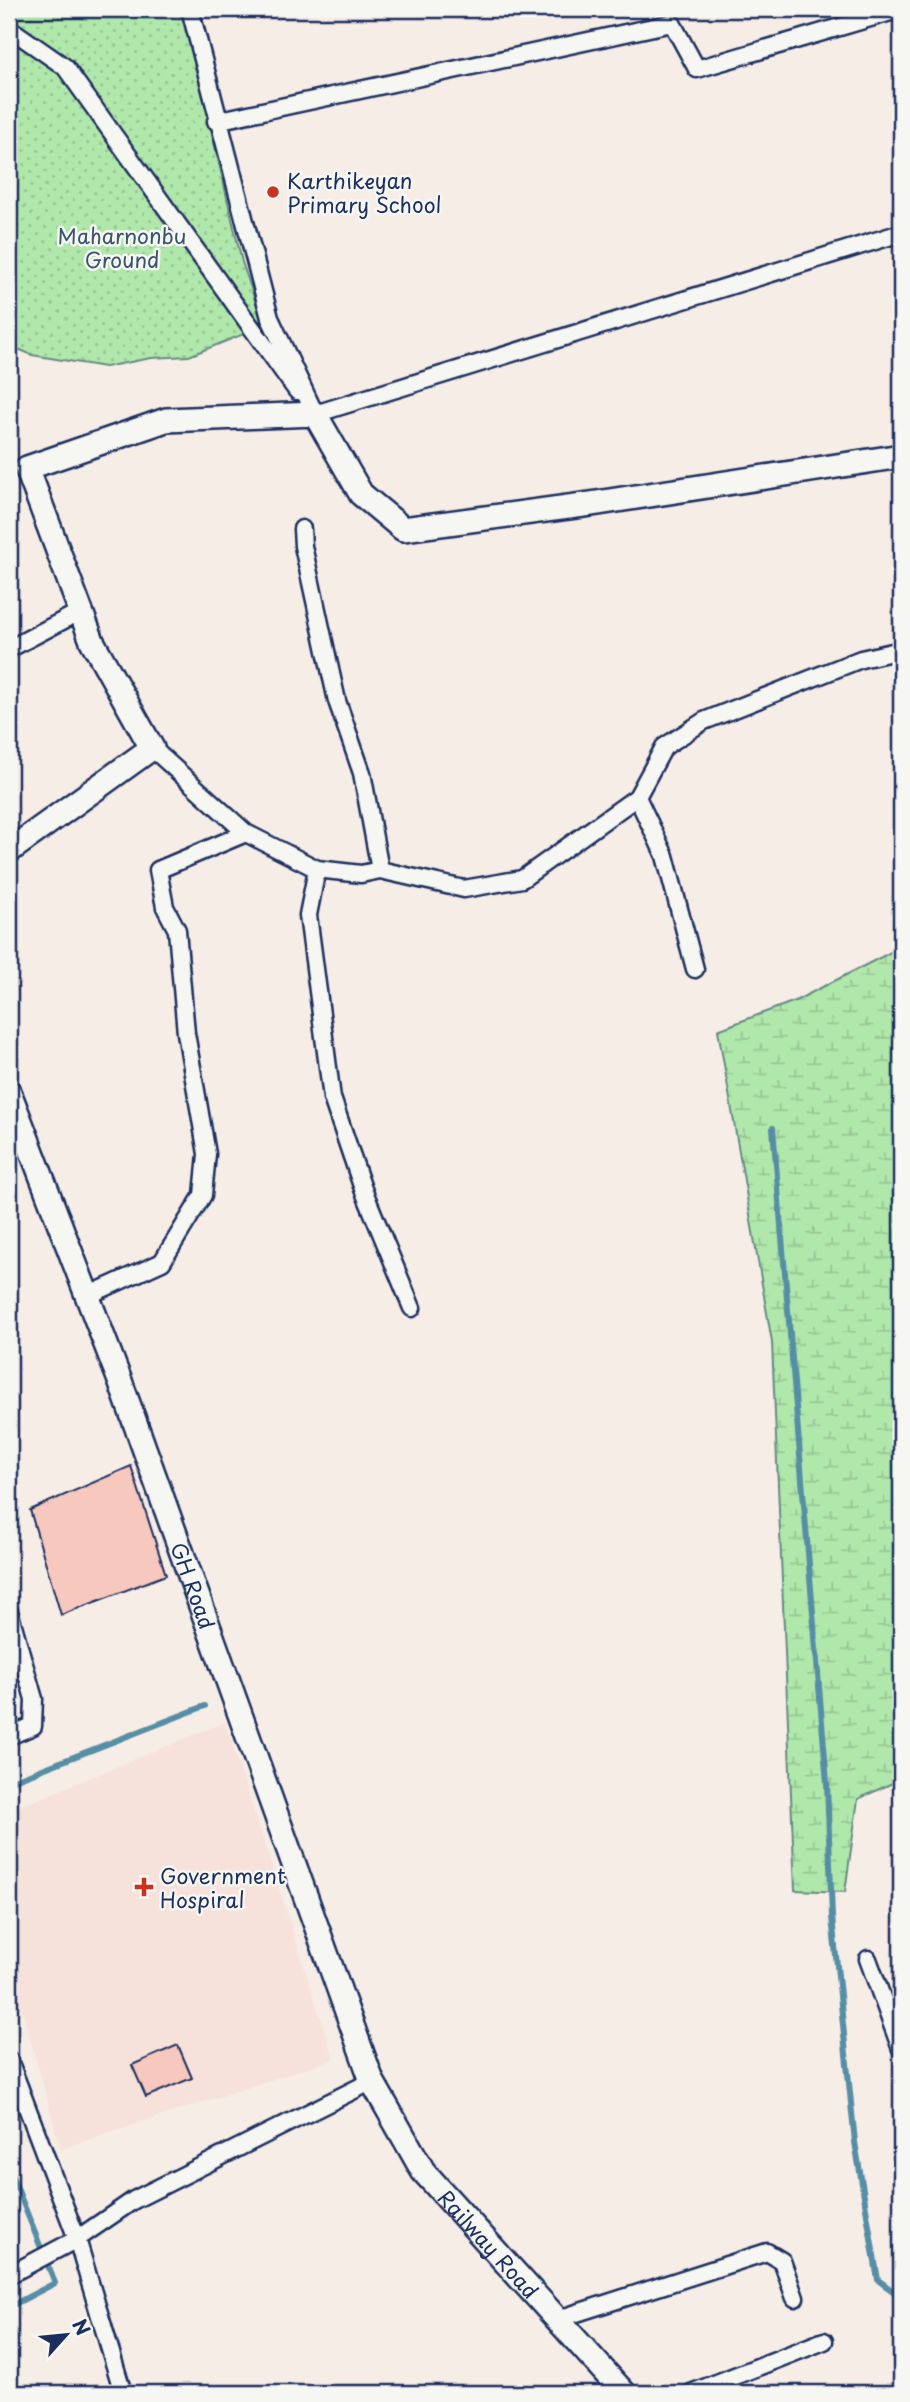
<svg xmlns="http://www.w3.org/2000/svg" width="910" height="2402" viewBox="0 0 910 2402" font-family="'Playpen Sans',sans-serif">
	<defs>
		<pattern id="wetland-marsh" width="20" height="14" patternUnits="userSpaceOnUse" patternTransform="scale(1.75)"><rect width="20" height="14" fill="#b0e7aa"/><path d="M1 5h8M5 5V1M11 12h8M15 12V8" fill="none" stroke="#97c695"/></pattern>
		<pattern id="park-dots" width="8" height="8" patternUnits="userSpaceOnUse" patternTransform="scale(1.75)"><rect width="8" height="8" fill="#b0e7aa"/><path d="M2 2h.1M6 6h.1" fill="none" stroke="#97c695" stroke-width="1.8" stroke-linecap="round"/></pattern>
	</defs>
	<rect width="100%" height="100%" fill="#f6ede7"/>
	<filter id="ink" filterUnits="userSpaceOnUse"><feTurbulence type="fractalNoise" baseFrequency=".0143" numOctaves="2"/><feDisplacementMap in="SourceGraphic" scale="14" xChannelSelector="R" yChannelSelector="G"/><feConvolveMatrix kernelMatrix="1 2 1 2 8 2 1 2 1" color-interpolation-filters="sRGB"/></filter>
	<g filter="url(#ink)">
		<!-- built -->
		<path fill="#f6e2da" d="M 225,1722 L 334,2059 L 61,2149 L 9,1963 L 9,1811 Z"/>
		<!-- wetland -->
		<path fill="url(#wetland-marsh)" stroke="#668b84" stroke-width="2" d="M 901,947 L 901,1779 L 858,1799 L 845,1892 L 795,1890 L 772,1342 L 718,1030 L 795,1001 Z"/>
		<!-- park -->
		<path fill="url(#park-dots)" stroke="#668b84" stroke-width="2" d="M 9,9 L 183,9 L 242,262 L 264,326 L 189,356 L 151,358 L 105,367 L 32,355 L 9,345 Z"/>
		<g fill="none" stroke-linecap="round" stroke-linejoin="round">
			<!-- stream -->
			<path stroke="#558ea5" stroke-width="6" d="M 773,1128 L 827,1783 L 832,1917 L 855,2142 L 878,2280 L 901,2297
				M 9,1782 L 205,1706
				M 9,2168 L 55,2283 L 9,2307"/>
		</g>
		<!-- building -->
		<path fill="#f7c8bd" stroke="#1b2f5e" stroke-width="2" d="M 131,1466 L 166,1575 L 61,1615 L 30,1510 Z
			M 178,2045 L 192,2078 L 146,2097 L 132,2065 Z"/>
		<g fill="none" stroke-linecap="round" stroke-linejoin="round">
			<!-- street casing -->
			<g stroke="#1b2f5e" stroke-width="21">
				<path id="street" d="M 190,9 L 270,318 L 315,414 L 901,233
					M 9,28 L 65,67 L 297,391
					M 216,121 L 672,23 L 697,69 L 901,9
					M 302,529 L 303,546 L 337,701 L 362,773 L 380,870
					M 9,649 L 81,611
					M 637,797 L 665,856 L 695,969
					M 246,833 L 317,869 L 361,874 L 380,870 L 464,889 L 522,879 L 637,797 L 664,747 L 704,721 L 861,659 L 901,650
					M 317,869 L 308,915 L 332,1098 L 363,1189 L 412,1308
					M 87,1296 L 162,1262 L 203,1195 L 207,1154 L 186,1033 L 177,930 L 165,907 L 158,870 L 246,833 L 152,748
					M 9,1611 L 34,1699 L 33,1726 L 9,1736
					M 868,1959 L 901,2049
					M 9,2060 L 77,2239 L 123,2393
					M 9,2275 L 77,2239 L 134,2200 L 372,2081
					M 558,2319 L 767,2252 L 782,2261 L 795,2298
					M 691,2393 L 824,2341"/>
			</g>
			<!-- secondary casing -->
			<g stroke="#1b2f5e" stroke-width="28">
				<g id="secondary">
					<path d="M 9,851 L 152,748 L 92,641 L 27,468 L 166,420 L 315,414 L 361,494 L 403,529 L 591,504 L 901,456"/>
					<path id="s1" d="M 9,1092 L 120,1381 L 372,2081 L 423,2171 L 624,2393"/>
				</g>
			</g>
			<!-- street -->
			<use href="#street" stroke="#f6f6f2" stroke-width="16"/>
			<!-- secondary -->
			<use href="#secondary" stroke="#f6f6f2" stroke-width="23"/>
		</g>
	</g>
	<!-- markers -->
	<g fill="#c8321e" stroke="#f6f6f2" stroke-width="2.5">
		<circle cx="273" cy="192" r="7"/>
		<path d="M140.5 1876.5h7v7h7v7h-7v7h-7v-7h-7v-7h7z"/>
	</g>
	<g text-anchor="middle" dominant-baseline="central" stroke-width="5" stroke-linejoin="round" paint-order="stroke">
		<!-- poi labels -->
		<g font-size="21" fill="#1b2f5e" stroke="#f6f6f2" text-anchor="start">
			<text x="287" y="180">Karthikeyan<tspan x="287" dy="24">Primary School</tspan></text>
			<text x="160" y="1875">Government<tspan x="160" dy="24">Hospiral</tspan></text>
		</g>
		<!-- park labels -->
		<g font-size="21" fill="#39546d" stroke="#f6f6f2">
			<text x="122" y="235">Maharnonbu<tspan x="122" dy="24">Ground</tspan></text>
		</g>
		<!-- street labels -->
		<g font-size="21" fill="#1b2f5e" stroke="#f6f6f2">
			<text stroke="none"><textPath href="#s1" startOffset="527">GH Road</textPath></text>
			<text stroke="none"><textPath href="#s1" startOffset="1255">Railway Road</textPath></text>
		</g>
	</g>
	<!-- margin -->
	<rect width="910" height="2402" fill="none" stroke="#f6f6f2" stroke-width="35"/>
	<rect x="18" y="18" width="875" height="2367" fill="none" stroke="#1b2f5e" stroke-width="2.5" filter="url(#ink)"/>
	<!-- north arrow -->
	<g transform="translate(66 2335) rotate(63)" stroke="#f6f6f2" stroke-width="5" paint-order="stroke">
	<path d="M0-5L12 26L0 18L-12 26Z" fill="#1b2f5e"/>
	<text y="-10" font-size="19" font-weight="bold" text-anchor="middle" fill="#1b2f5e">N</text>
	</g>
</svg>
